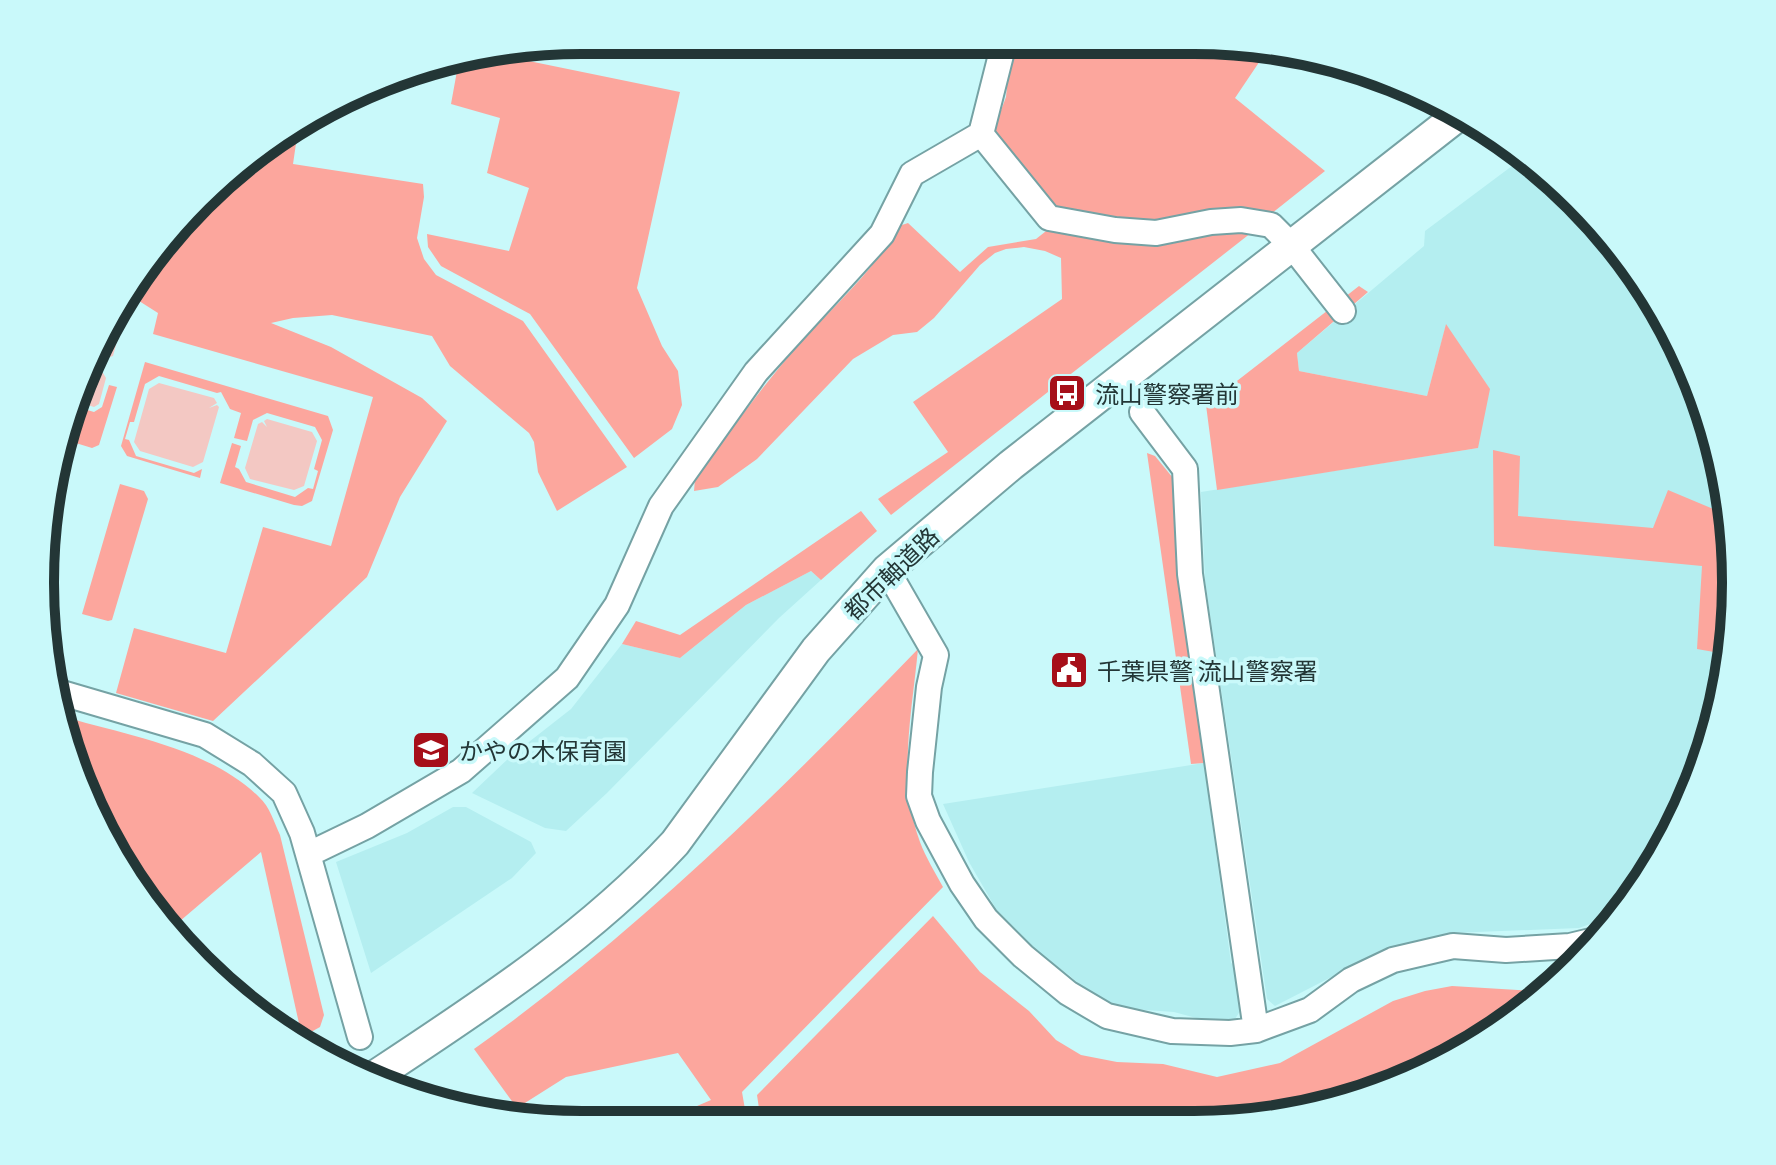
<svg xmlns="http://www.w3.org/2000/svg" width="1776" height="1165" viewBox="0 0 1776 1165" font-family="Commissioner,'Noto Sans JP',sans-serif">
	<rect width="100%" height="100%" fill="#c9f9fa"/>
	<!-- built -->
	<path fill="#b4eef0" d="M 1524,157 L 1552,175 L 1624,253 L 1680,343 L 1718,443 L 1735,547 L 1731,654 L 1707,757 L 1663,854 L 1616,919 L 1609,917 L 1579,928 L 1452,933 L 1414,941 L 1382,951 L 1275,1006 L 1267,999 L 1205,580 L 1201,492 L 1478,448 L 1446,325 L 1427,396 L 1299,371 L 1297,353 L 1424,246 L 1425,231 Z
		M 811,571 L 821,580 L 779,618 L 607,793 L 566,831 L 545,828 L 472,793 L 511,756 L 571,709 L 622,644 L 680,658 L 746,605 Z
		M 1204,763 L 1231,963 L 1236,966 L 1242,1008 L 1235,1019 L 1200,1019 L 1174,1012 L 1117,1008 L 1096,999 L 1069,975 L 1040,955 L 996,909 L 969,862 L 943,804 Z
		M 453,807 L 466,807 L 531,842 L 536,853 L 512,878 L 371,973 L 336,862 L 407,833 Z"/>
	<!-- green -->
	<path fill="#fca69d" d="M 1011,43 L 1270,46 L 1235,98 L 1325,171 L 1266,218 L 1157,228 L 1063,217 L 993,132 L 1006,97 Z
		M 495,54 L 680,92 L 637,288 L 662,346 L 678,371 L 682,405 L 672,429 L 634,458 L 530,314 L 441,266 L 428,247 L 427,234 L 509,251 L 529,188 L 487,173 L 500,118 L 451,104 L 459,60 Z
		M 299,123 L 293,164 L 423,184 L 424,197 L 417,238 L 424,259 L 436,275 L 523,321 L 627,467 L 557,511 L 538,472 L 534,442 L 529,433 L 450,366 L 432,336 L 332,315 L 293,318 L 271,323 L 331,347 L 422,398 L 447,421 L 400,497 L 367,577 L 213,721 L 116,693 L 134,628 L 226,653 L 263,527 L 331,546 L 373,397 L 153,334 L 158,313 L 128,294 L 152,252 L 281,132 Z
		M 908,223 L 960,272 L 988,247 L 1036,239 L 1055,224 L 1256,229 L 891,515 L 878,499 L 948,452 L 913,402 L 1062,299 L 1061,258 L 1045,251 L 1024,247 L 1006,249 L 995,253 L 980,265 L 934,318 L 917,332 L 893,335 L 853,359 L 757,459 L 718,487 L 694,491 L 695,479 C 728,434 760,389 796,348 C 832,307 872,274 899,226 Z
		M 1359,286 L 1368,292 L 1297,353 L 1299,371 L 1427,396 L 1446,324 L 1490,389 L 1478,448 L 1217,490 L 1206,405 Z
		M 145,362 L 328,416 L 333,430 L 312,501 L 302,506 L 294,505 L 220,483 L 232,443 L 241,446 L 235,467 L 239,469 L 246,482 L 295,497 L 308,488 L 313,489 L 318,471 L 314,469 L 322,440 L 315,427 L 267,413 L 253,420 L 247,441 L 234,438 L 241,413 L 230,409 L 221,392 L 217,393 L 159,376 L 145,384 L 134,422 L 130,422 L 125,439 L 129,440 L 136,456 L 194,473 L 202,469 L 200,478 L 127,456 L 121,446 Z
		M 109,385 L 117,387 L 99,445 L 92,448 L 66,440 L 74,406 L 94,412 L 102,407 Z
		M 1493,450 L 1520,456 L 1518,516 L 1653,528 L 1668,490 L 1730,516 L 1735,547 L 1731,655 L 1697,649 L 1702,566 L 1494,546 Z
		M 1147,453 L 1155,456 L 1173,478 L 1178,583 L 1204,763 L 1191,764 Z
		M 120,484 L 144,491 L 148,499 L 112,620 L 108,621 L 82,614 Z
		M 861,511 L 877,531 L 821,580 L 811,571 L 746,605 L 680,658 L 622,644 L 636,621 L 680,635 Z
		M 918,649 C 912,713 897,780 920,842 C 926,858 935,872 943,887 L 742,1092 L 747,1121 L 697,1121 L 690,1109 L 711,1100 L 678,1053 L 566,1077 L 517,1108 L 474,1049 C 637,933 779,793 918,649 Z
		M 58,715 C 124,735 208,747 259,797 C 270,807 274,822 280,835 L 324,1015 L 320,1027 L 302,1037 L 261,852 L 173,927 L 113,854 L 58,722 Z
		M 933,916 L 980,972 L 1029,1011 L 1056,1040 L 1081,1055 L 1117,1062 L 1163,1064 L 1217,1077 L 1280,1063 L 1393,1001 L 1425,991 L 1452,986 L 1534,991 L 1549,989 L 1523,1013 L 1433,1069 L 1333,1107 L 1229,1124 L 761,1122 L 757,1095 Z"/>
	<!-- water -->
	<path fill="#f3c8c3" d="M 111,323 L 117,325 L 120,330 L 113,356 L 107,358 L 94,354 Z
		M 85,368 L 103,373 L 106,378 L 99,404 L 94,407 L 75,401 Z
		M 159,383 L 214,398 L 217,403 L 209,408 L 217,405 L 219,407 L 203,462 L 193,467 L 140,451 L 134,442 L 149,389 Z
		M 267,419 L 312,432 L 317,441 L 304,486 L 294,490 L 250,479 L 245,468 L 258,424 L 262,422 L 267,427 L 264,421 Z"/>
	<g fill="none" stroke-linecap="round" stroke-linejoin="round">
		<!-- minor casing -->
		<g stroke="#75a2a4" stroke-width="28">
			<path id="minor" d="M 981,134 L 1049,218 L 1115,230 L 1156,233 L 1211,222 L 1241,220 L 1271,225 L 1292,246 L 1343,311
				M 1142,412 L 1185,469 L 1190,574 L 1256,1030
				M 887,570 L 936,655 L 929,687 L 920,772 L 919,796 L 928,821 L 962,884 L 986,919 L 1023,956 L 1068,993 L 1107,1016 L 1172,1031 L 1230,1033 L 1256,1030 L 1310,1010 L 1351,980 L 1393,960 L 1453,946 L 1506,950 L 1570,946 L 1603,938
				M 55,691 L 205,735 L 252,764 L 284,793 L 302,833 L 360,1037
				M 309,854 L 367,826 L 461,771 L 567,678 L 617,605 L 661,506 L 756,372 L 882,234 L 912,174 L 981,134 L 1004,43"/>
		</g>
		<!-- tertiary casing -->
		<g stroke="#75a2a4" stroke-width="34">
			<path id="tertiary" d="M 372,1078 C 478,1008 588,937 675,843 L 816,650 L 887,570 L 1011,465 L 1460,114"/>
		</g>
		<!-- minor -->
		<use href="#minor" stroke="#fff" stroke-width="24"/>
		<!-- tertiary -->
		<use href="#tertiary" stroke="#fff" stroke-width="30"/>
	</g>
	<!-- icons -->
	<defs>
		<g id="bus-square" transform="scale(2)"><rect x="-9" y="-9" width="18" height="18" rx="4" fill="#a60f19" stroke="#c9f9fa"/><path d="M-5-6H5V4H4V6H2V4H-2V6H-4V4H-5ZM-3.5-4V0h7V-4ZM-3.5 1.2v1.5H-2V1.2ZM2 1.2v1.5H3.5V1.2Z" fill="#fff"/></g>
		<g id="civic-square" transform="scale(2)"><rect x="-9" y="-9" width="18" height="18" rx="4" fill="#a60f19" stroke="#c9f9fa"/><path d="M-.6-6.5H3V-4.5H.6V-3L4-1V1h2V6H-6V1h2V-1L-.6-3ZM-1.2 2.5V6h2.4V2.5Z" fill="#fff"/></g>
		<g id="school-square" transform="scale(2)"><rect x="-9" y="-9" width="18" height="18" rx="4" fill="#a60f19" stroke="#c9f9fa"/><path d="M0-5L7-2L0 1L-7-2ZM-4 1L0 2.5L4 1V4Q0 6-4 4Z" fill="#fff"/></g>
	</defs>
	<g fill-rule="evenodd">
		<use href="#bus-square" x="1067" y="393"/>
		<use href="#civic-square" x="1069" y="670"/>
		<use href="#school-square" x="431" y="750"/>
	</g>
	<g text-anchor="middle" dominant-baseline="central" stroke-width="7" stroke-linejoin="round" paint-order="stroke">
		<!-- poi labels -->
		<g font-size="24" fill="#233636" stroke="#c9f9fa" text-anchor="start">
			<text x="1095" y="393">流山警察署前</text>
			<text x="1097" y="670">千葉県警 流山警察署</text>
			<text x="459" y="750">かやの木保育園</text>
		</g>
		<!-- street labels -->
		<g font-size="24" fill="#233636" stroke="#c9f9fa">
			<text transform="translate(891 573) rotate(-44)">都市軸道路</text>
		</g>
	</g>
	<!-- crop -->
	<path d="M0 0H1776V1165H0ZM582 54H1194A528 528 0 0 1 1722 582V583A528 528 0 0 1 1194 1111H582A528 528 0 0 1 54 583V582A528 528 0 0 1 582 54Z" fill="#c9f9fa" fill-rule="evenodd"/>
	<path fill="none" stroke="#233636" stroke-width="10" d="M582 54H1194A528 528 0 0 1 1722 582V583A528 528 0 0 1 1194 1111H582A528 528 0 0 1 54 583V582A528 528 0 0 1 582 54Z"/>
</svg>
